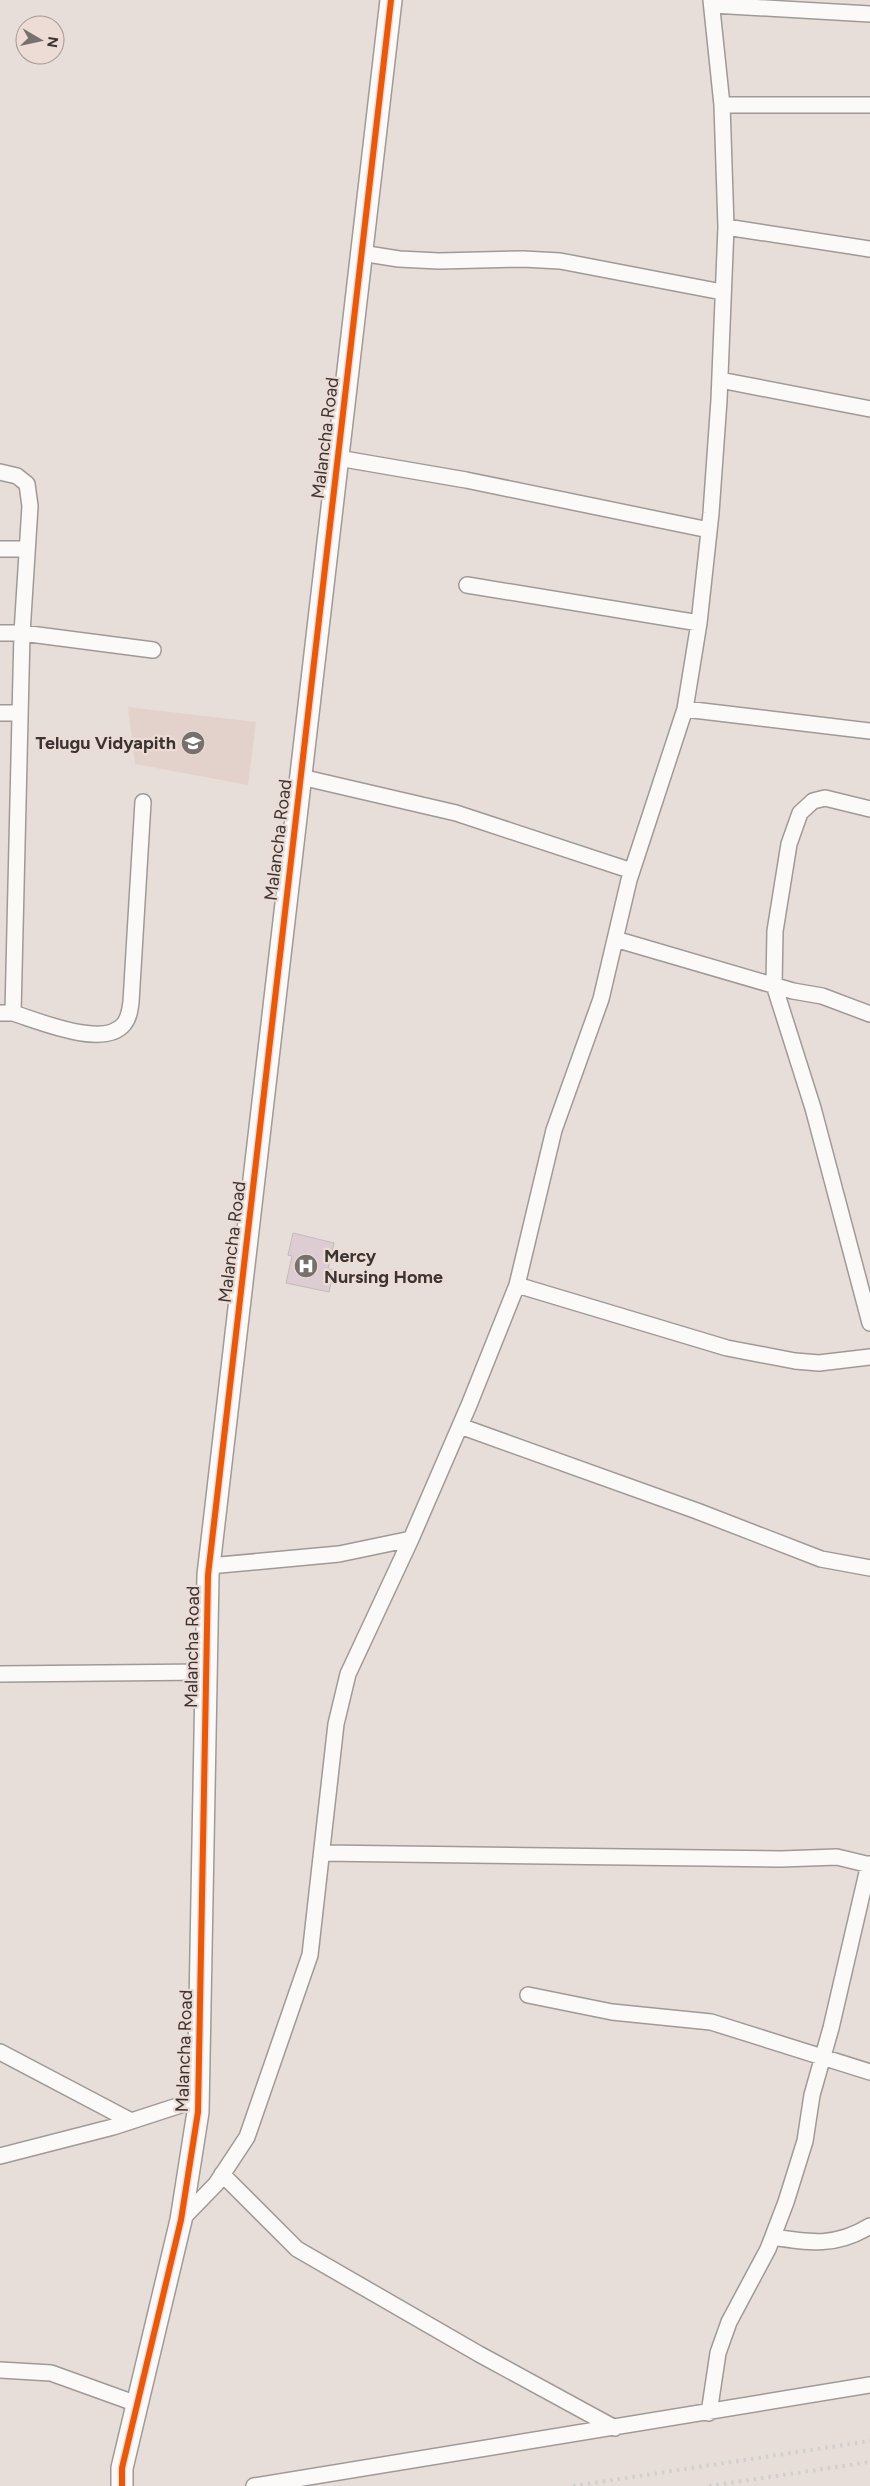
<svg xmlns="http://www.w3.org/2000/svg" width="870" height="2486" viewBox="0 0 870 2486" font-family="Figtree,sans-serif">
	<rect width="100%" height="100%" fill="#e7deda"/>
	<!-- built -->
	<path fill="#e3d2cb" d="M 128,707 L 256,722 L 248,785 L 135,764 Z"/>
	<!-- building -->
	<path fill="#deccd3" stroke="#c3bcbc" d="M 293,1233 L 334,1243 L 328,1269 L 334,1270 L 329,1292 L 286,1283 L 292,1256 L 288,1255 Z"/>
	<g fill="none" stroke-linecap="round" stroke-linejoin="round">
		<!-- street casing -->
		<g stroke="#a09996" stroke-width="18">
			<path id="street" d="M 712,5 L 870,14
				M 722,105 L 870,105
				M 726,227 L 870,249
				M 361,253 L 399,259 L 439,261 L 523,259 L 560,261 L 722,292
				M 720,380 L 870,409
				M 338,458 L 466,480 L 709,530
				M 0,472 L 17,476 L 27,484 L 30,506 L 22,633 L 13,1013
				M 0,549 L 27,549
				M 467,585 L 699,623
				M 0,633 L 22,633 L 153,650
				M 685,709 L 870,731
				M 0,713 L 20,713
				M 301,777 L 456,813 L 632,871
				M 870,809 L 825,798 L 813,801 L 800,813 L 789,844 L 775,931 L 774,985 L 813,1108 L 870,1323
				M 615,939 L 793,991 L 822,996 L 870,1014
				M 0,1013 L 13,1013 C 39,1021 104,1049 124,1024 C 129,1018 130,1010 131,1002 L 143,802
				M 517,1285 L 727,1348 L 795,1361 L 819,1363 L 870,1357
				M 460,1426 L 697,1511 L 821,1559 L 870,1568
				M 209,1566 L 339,1554 L 411,1539
				M 0,1674 L 206,1672
				M 322,1853 L 781,1859 L 837,1857 L 870,1865
				M 528,1995 L 612,2012 L 711,2022 L 870,2072
				M 0,2052 L 131,2121
				M 0,2156 L 113,2127 L 199,2099
				M 222,2174 L 297,2249 L 479,2354 L 615,2428
				M 181,2220 L 216,2184 L 247,2137 L 310,1955 L 336,1724 L 348,1674 L 411,1539 L 469,1405 L 517,1285 L 554,1130 L 601,999 L 629,880 L 685,709 L 699,623 L 711,513 L 719,400 L 726,227 L 722,105 L 711,0
				M 773,2237 C 810,2243 836,2247 870,2226
				M 0,2370 L 51,2373 L 137,2404
				M 709,2413 L 718,2353 L 729,2322 L 768,2249 L 786,2202 L 805,2141 L 812,2095 L 831,2028 L 869,1864
				M 254,2486 L 870,2385"/>
		</g>
		<!-- secondary casing -->
		<g stroke="#a09996" stroke-width="24">
			<path id="secondary" d="M 122,2486 L 122,2468 L 181,2220 L 198,2112 L 208,1575 L 391,0"/>
		</g>
		<!-- street -->
		<use href="#street" stroke="#fbfaf9" stroke-width="15"/>
		<!-- secondary -->
		<use href="#secondary" stroke="#fbfaf9" stroke-width="21"/>
		<!-- rail -->
		<path stroke="#d1cfcd" stroke-width="4" stroke-dasharray="2.5 5" stroke-linecap="butt" d="M 573,2486 L 870,2441
			M 709,2486 L 870,2462"/>
		<!-- cycleway casing -->
		<g stroke="#ecdcd5" stroke-width="9">
			<path id="cycleway" d="M 122,2486 L 122,2468 L 181,2220 L 198,2112 L 208,1575 L 391,0"/>
		</g>
		<!-- cycleway -->
		<use href="#cycleway" stroke="#e8590c" stroke-width="6"/>
	</g>
	<!-- icons -->
	<defs>
		<g id="school-disc" transform="scale(1.25)"><circle r="9.5" fill="#77706d" stroke="#ecdcd5"/><path d="M0-5L7-2L0 1L-7-2ZM-4 1L0 2.5L4 1V4Q0 6-4 4Z" fill="#fff"/></g>
		<g id="hospital-disc" transform="scale(1.25)"><circle r="9.5" fill="#77706d" stroke="#ecdcd5"/><path d="M-5-5h3v3.5h4V-5h3V5h-3V1.5h-4V5h-3Z" fill="#fff"/></g>
	</defs>
	<g fill-rule="evenodd">
		<use href="#school-disc" x="193" y="743"/>
		<use href="#hospital-disc" x="306" y="1266"/>
	</g>
	<g text-anchor="middle" dominant-baseline="central" stroke-width="4.5" stroke-linejoin="round" paint-order="stroke">
		<!-- street labels -->
		<g font-size="18" fill="#3b3432" stroke="#ecdcd5">
			<text transform="translate(325 438) rotate(-83)">Malancha Road</text>
			<text transform="translate(278 840) rotate(-83)">Malancha Road</text>
			<text transform="translate(232 1242) rotate(-83)">Malancha Road</text>
			<text transform="translate(192 1647) rotate(-89)">Malancha Road</text>
			<text transform="translate(184 2051) rotate(-88)">Malancha Road</text>
		</g>
		<!-- poi labels -->
		<g font-size="18" font-weight="bold" fill="#3b3432" stroke="#ecdcd5" text-anchor="end">
			<text x="176" y="743">Telugu Vidyapith</text>
			<text x="324" y="1256" text-anchor="start">Mercy<tspan x="324" dy="21">Nursing Home</tspan></text>
		</g>
	</g>
	<!-- north arrow -->
	<g transform="translate(40 40) rotate(99)"><circle r="24" fill="#ecdcd5" stroke="#a59994"/>
	<path d="M0-4L9 19L0 12L-9 19Z" fill="#77706d"/>
	<text y="-8" font-size="14" font-weight="bold" text-anchor="middle" fill="#3b3432">N</text>
	</g>
</svg>
